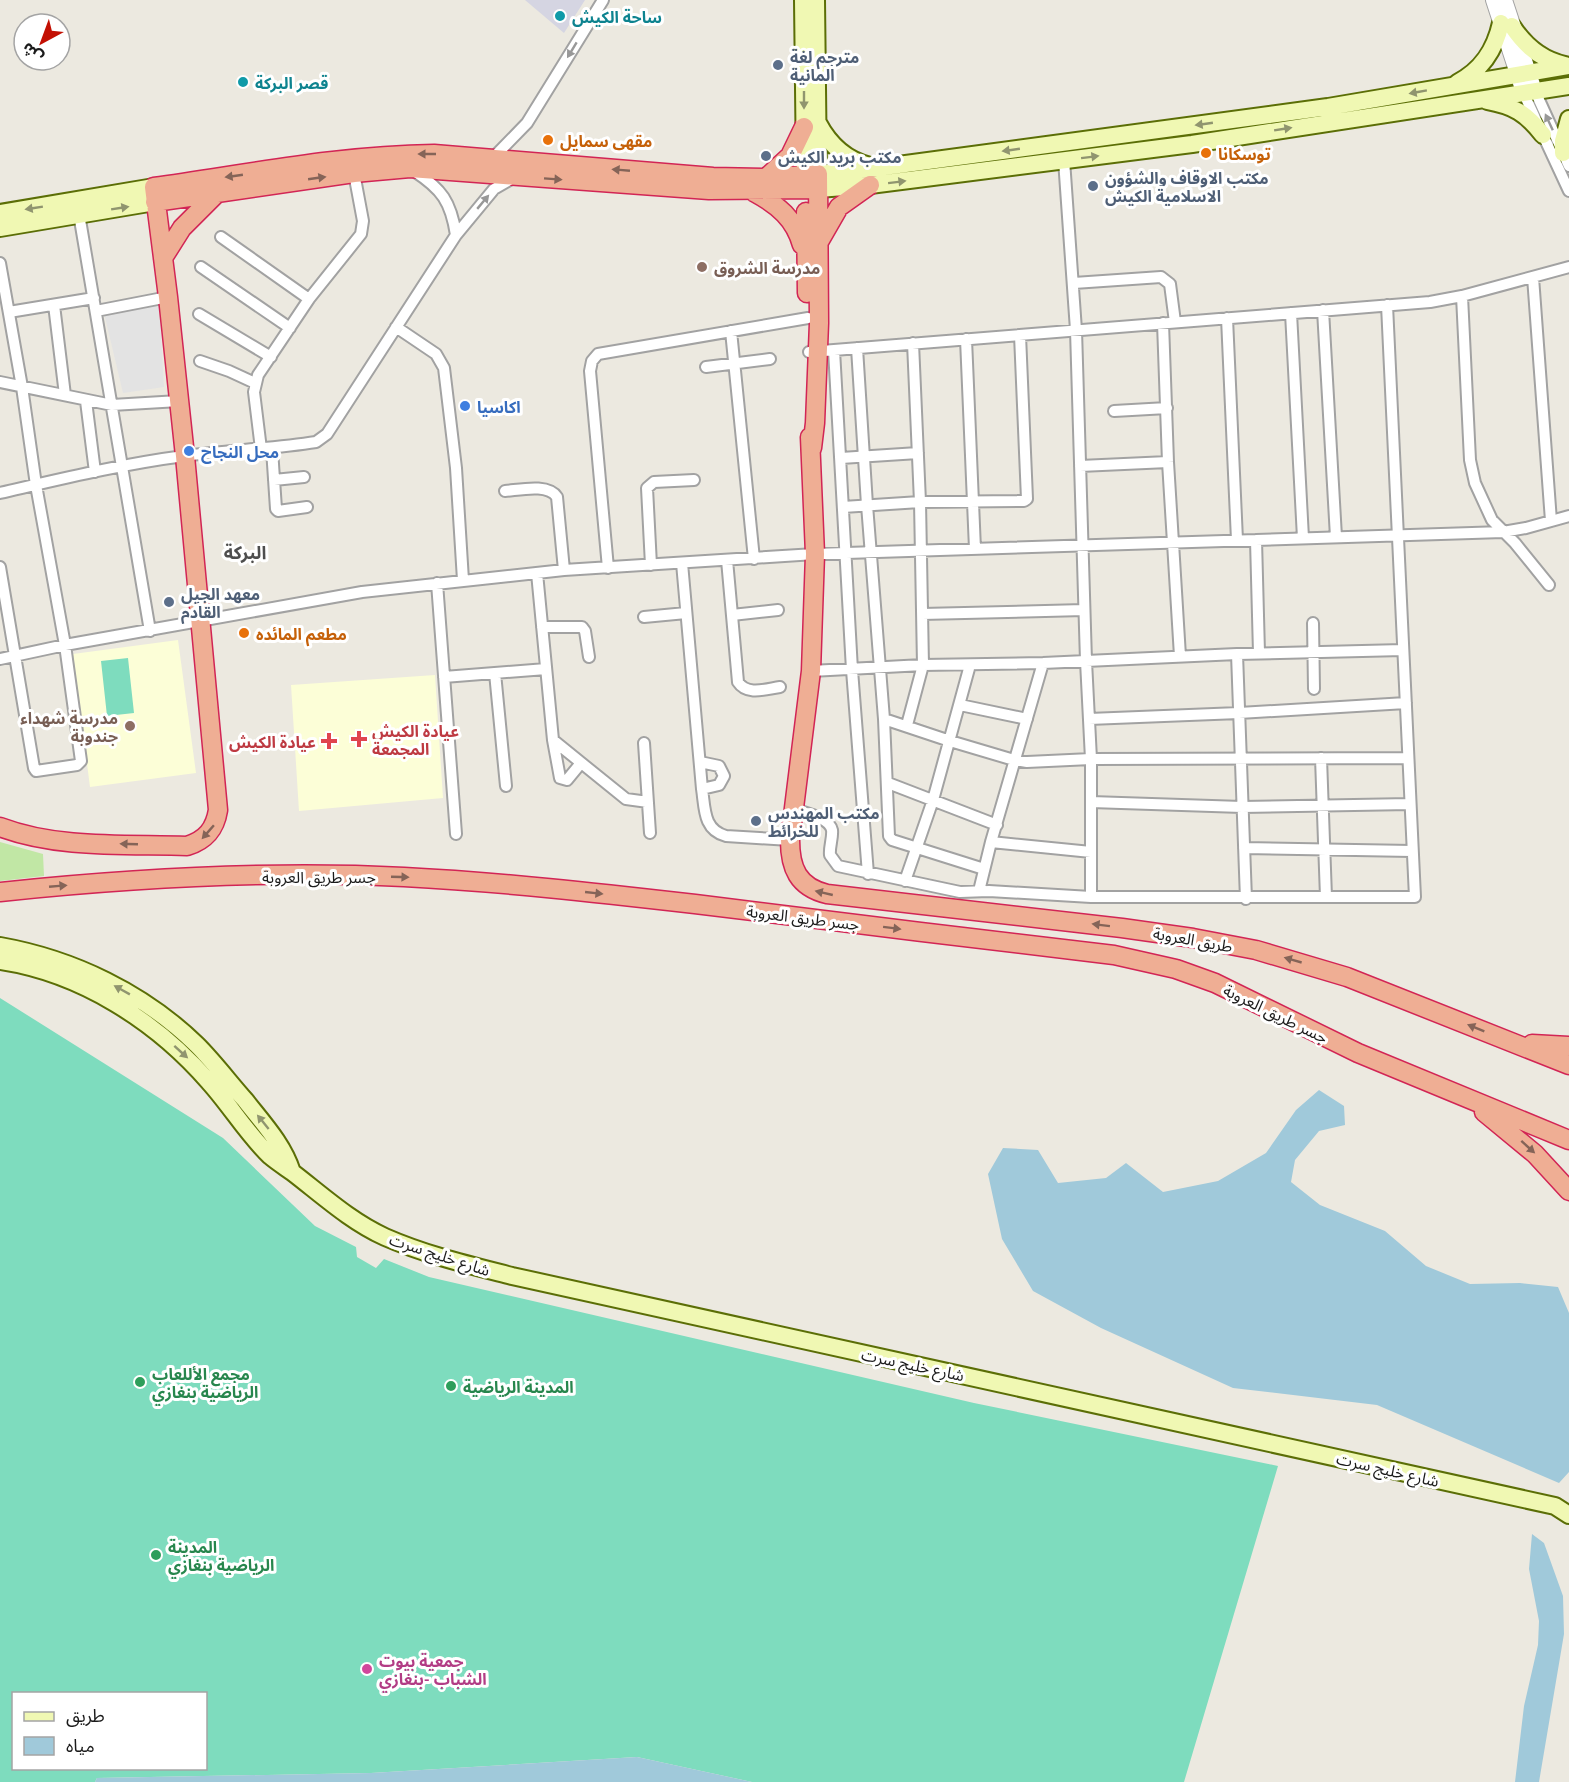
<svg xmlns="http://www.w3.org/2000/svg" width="1569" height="1782" viewBox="0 0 1569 1782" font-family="Lato,'Noto Sans Arabic',sans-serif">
	<rect width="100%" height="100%" fill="#ece9e0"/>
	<!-- education -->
	<path fill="#fcfed7" d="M 178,640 L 196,773 L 90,787 L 73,654 Z
		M 435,675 L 443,798 L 299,811 L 291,685 Z"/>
	<!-- grass -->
	<path fill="#c1e7a5" d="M 0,842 L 43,854 L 44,876 L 0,881 Z"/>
	<!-- pitch -->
	<path fill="#7edcbe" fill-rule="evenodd" d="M 128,658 L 134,713 L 107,716 L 101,661 Z
		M 0,998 L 223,1138 L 315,1226 L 356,1247 L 357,1257 L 376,1268 L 384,1259 L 429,1277 L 974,1403 L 1278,1466 L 1184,1782 L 752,1782 L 637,1757 L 371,1773 L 97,1778 L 95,1782 L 0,1782 ZM 14,1694 L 206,1694 L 206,1768 L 14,1768 Z"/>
	<!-- parking -->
	<path fill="#e3e3e3" d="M 159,303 L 164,387 L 123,393 L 104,313 Z"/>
	<!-- plaza -->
	<path fill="#d5d5e2" d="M 525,0 L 585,0 L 564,33 Z"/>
	<!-- water -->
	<path fill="#a0c9da" d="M 1319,1090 L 1344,1106 L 1345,1125 L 1319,1131 L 1295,1160 L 1291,1182 L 1320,1205 L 1385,1231 L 1426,1266 L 1470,1284 L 1520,1283 L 1558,1287 L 1569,1313 L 1569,1472 L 1559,1483 L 1377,1405 L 1233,1388 L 1101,1328 L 1033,1291 L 1002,1239 L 988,1174 L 1003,1148 L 1038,1150 L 1058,1183 L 1106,1178 L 1126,1163 L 1163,1192 L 1218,1181 L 1266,1153 L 1296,1110 Z
		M 1532,1534 L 1544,1543 L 1563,1596 L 1564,1634 L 1539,1782 L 1515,1782 L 1524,1706 L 1538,1645 L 1539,1621 L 1529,1569 Z
		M 637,1757 L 752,1782 L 95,1782 L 97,1778 L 371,1773 Z"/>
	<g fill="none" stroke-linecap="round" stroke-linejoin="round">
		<!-- minor casing -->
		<g stroke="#a2a2a2" stroke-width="14">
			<path id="minor" d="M 1535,91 L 1569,166
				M 1523,92 L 1569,191
				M 493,158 L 527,123 L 603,0
				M 1064,160 L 1076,330 L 1086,661 L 1091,759 L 1091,897
				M 414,171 C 442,189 451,202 456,235
				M 79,214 L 150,631
				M 221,237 L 309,299
				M 0,263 L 22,387 L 36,485 L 65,645 L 81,761 L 77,765 L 36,771 L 34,768 L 0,567
				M 201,267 L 290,328
				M 1533,277 L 1551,521
				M 1074,283 L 1161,277 L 1170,284 L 1175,322
				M 1462,296 L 1470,460 L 1475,483 L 1492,520 L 1515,543 L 1549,585
				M 54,305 L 65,395
				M 1323,310 L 1336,537
				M 96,311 L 168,297
				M 9,312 L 94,298
				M 1291,313 L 1303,538
				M 199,314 L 271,357
				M 1227,318 L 1237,540
				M 1163,323 L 1168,462 L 1180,656
				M 396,327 L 436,354 L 444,368 L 456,468 L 463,580
				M 731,331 L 754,559
				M 966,339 L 975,549
				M 857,348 L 867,505 L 884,719 L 889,836 L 892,840 L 984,869
				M 834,350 L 852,670 L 868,874
				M 809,352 L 1430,302 L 1462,296 L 1569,267
				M 200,361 L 229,371 L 255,383
				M 706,367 L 770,359
				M 0,382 L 112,405 L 179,401
				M 86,401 L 95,472
				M 1114,411 L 1167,408
				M 261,449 L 254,392 L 258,375 L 309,299 L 361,234 L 363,221 L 354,173
				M 272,449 L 276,509 L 278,511 L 307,507
				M 841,458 L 918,453
				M 1080,466 L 1168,462
				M 274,480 L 304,477
				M 505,491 C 519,490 548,483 557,497 L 564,570
				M 0,493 C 61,479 122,464 184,456 C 228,450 272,449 316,442 L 327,434 L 456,235 L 494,189 L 513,178
				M 843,507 L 920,502 L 1024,501 L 1027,499 L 1020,335
				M 1256,540 L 1259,653
				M 727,560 L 738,682 C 747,696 766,689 780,687
				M 682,563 L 702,789 C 705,808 703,830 726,836 L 790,840
				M 651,565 L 647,488 L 654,482 L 694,480
				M 608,568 L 590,371 L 592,361 L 598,354 L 808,318
				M 537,573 L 553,740 L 560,778 L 567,780 L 581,763
				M 437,583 L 456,834
				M 922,614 L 1084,610
				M 732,615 L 778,610
				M 644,617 L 686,613
				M 1313,623 L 1314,689
				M 542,627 L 582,627 L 585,631 L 589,657
				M 1237,654 L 1246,899
				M 0,659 L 65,645 L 362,592 L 564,570 L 815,554 L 1503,532 L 1526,528 L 1569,516
				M 811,671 L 923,665 L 1043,663 L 1237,654 L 1403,650
				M 495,673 L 506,786
				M 444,677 L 546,669
				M 960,705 L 1027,719
				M 884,719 L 950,741 L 1014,760 L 1027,762 L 1091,759 L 1408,758
				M 1089,719 L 1239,713 L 1406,703
				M 907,725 L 923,665 L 920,502 L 913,343
				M 553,740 L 626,799 L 648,802
				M 644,743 L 650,833
				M 1321,758 L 1326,897
				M 700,762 L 719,766 L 724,776 L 719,785 L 702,789
				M 888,783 L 997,825
				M 1091,802 L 1242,807 L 1410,804
				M 794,809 C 804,813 829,817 832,830 C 833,838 829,847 830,855 L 838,866 L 960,892 L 989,891 L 1091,897 L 1415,897 L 1387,305
				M 991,842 L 1091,852
				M 1244,848 L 1412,851
				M 905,881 L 933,800 L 970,665
				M 979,891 L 991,842 L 1043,663"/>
		</g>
		<!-- tertiary casing -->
		<g stroke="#a2a2a2" stroke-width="16">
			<path id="tertiary" d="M 1493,0 L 1523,92
				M 1505,0 L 1535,91"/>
		</g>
		<!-- secondary casing -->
		<g stroke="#5b6e06" stroke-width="20">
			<path id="secondary" d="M 803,0 L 805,175
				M 816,0 L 818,174 L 876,168 L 1328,107 L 1569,66
				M 1512,26 C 1525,46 1541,60 1565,65
				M 1457,83 C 1482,70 1495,50 1501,23
				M 1487,101 C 1514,106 1526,113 1543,135
				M 818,123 C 829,144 845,160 870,166
				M 1563,153 L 1563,141 L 1569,119
				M 818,189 L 870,185 L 1192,144 L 1569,86
				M 0,213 L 154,187
				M 0,228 L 155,202
				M 0,946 C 73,959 144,993 197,1045 C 214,1062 229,1082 245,1100 C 263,1123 283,1144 292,1172
				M 0,961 C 81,973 156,1021 209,1082 C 230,1105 247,1134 270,1156 C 277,1162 285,1167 292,1172 C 322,1195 350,1221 385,1237 C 426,1255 469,1265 512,1276 L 1555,1506 L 1569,1515"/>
		</g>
		<!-- trunk casing -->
		<g stroke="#d22555" stroke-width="21">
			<path id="trunk" d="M 766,178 L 790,156 L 804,127
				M 754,192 C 778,205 795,219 802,245
				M 155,202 L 354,173 L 410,168 L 709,190 L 818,189
				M 806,212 L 807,293
				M 820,240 L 839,207 L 870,185
				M 163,258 L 182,228 L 218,192
				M 810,437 L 815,554 L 811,671 L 790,840 C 790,868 798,887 827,894 L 1122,928 L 1193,938 L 1256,950 L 1347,977 L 1569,1065
				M 0,827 C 58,849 126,844 187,846 C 206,840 215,829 218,810 L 185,456 L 168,297 L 154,187 C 247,174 340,155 434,154 L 713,177 L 766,178 L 818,174 L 819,323 L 815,423 L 812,448
				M 0,892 C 134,878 269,870 404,877 C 501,882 598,893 695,904 C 835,921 974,939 1114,955 L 1176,969 L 1215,983 L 1358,1053 L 1569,1140
				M 1532,1044 L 1569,1046
				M 1484,1112 L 1535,1154 L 1569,1191"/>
		</g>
		<!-- minor -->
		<use href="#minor" stroke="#fff" stroke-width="10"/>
		<!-- tertiary -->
		<use href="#tertiary" stroke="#fff" stroke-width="14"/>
		<!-- secondary -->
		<use href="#secondary" stroke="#f0f8b3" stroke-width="16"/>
		<!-- trunk -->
		<use href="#trunk" stroke="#efae94" stroke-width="18"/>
	</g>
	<!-- one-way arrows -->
	<defs><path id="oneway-solid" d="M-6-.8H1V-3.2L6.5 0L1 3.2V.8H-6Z" transform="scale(1.5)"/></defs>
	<g fill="#989898">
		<use href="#oneway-solid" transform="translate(572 50) rotate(121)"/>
		<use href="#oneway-solid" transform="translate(1549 122) rotate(-115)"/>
		<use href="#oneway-solid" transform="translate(483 202) rotate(-50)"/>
	</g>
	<g fill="#90956f">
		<use href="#oneway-solid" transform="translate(1418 92) rotate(170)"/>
		<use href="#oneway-solid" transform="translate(804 100) rotate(90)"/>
		<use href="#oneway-solid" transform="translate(1204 124) rotate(172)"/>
		<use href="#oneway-solid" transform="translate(1283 129) rotate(-9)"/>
		<use href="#oneway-solid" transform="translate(1011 150) rotate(172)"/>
		<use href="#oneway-solid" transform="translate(1090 157) rotate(-7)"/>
		<use href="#oneway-solid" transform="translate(897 182) rotate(-7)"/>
		<use href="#oneway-solid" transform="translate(34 208) rotate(171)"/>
		<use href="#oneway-solid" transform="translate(120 208) rotate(-9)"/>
		<use href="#oneway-solid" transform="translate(122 990) rotate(-151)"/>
		<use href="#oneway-solid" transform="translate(181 1052) rotate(42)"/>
		<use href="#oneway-solid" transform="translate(263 1122) rotate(-129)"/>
	</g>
	<g fill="#856458">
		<use href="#oneway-solid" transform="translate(427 154) rotate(-180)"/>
		<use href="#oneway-solid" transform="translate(621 170) rotate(-175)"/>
		<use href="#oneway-solid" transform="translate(234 176) rotate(172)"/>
		<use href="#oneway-solid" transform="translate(317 178) rotate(-8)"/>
		<use href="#oneway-solid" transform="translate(553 179) rotate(4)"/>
		<use href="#oneway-solid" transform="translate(208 832) rotate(131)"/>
		<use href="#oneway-solid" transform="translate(129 844) rotate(-178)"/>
		<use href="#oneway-solid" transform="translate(400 877) rotate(2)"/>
		<use href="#oneway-solid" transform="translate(58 886) rotate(-5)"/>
		<use href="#oneway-solid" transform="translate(594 893) rotate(6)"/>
		<use href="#oneway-solid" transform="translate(824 893) rotate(-167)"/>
		<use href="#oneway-solid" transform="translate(1101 925) rotate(-173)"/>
		<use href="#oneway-solid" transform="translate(892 928) rotate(7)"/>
		<use href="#oneway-solid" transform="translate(1293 960) rotate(-164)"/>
		<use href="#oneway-solid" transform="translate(1476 1028) rotate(-158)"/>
		<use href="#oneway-solid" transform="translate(1528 1147) rotate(42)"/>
	</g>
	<!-- markers -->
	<g fill="#0f9aa8" stroke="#fff" stroke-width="2">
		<circle cx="560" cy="16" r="6"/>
		<circle cx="243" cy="82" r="6"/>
	</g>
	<g fill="#5c6f8a" stroke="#fff" stroke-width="2">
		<circle cx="778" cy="65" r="6"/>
		<circle cx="766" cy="156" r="6"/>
		<circle cx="1093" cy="186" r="6"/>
		<circle cx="169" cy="602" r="6"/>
		<circle cx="756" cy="821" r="6"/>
	</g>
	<g fill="#e8710a" stroke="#fff" stroke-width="2">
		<circle cx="548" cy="140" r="6"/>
		<circle cx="1206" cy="153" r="6"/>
		<circle cx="244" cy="633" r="6"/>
	</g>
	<g fill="#8d6e63" stroke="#fff" stroke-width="2">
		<circle cx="702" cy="267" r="6"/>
		<circle cx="130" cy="726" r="6"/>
	</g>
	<g fill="#3f7fe0" stroke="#fff" stroke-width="2">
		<circle cx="465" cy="406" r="6"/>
		<circle cx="189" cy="451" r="6"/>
	</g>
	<g fill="#e0444e" stroke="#fff" stroke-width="2">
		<path d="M356 730h6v6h6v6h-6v6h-6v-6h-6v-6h6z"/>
		<path d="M326 732h6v6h6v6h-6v6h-6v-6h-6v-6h6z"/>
	</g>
	<g fill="#2e9e5b" stroke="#fff" stroke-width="2">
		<circle cx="140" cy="1382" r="6"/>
		<circle cx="451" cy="1386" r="6"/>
		<circle cx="156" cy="1555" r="6"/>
	</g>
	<circle fill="#d1479c" stroke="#fff" stroke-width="2" cx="367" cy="1669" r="6"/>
	<g text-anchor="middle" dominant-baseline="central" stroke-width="6" stroke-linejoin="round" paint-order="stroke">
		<!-- culture labels -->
		<g font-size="16" font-weight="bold" fill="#0d838f" stroke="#fff" text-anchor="start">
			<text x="572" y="16">ساحة الكيش</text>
			<text x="255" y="82">قصر البركة</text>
		</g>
		<!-- service labels -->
		<g font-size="16" font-weight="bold" fill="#4e5e75" stroke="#fff" text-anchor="start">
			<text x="790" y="56">مترجم لغة<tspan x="790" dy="18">المانية</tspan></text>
			<text x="778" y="156">مكتب بريد الكيش</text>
			<text x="1105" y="177">مكتب الاوقاف والشؤون<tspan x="1105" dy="18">الاسلامية الكيش</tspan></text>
			<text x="181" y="593">معهد الجيل<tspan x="181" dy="18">القادم</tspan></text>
			<text x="768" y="812">مكتب المهندس<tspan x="768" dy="18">للخرائط</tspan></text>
		</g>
		<!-- food labels -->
		<g font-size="16" font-weight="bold" fill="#c56008" stroke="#fff" text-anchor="start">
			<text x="560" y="140">مقهى سمايل</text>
			<text x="1218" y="153">توسكانا</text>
			<text x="256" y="633">مطعم المائده</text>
		</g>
		<!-- education labels -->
		<g font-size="16" font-weight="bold" fill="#785e54" stroke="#fff" text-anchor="start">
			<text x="714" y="267">مدرسة الشروق</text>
			<text x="118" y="717" text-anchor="end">مدرسة شهداء<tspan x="118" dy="18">جندوبة</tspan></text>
		</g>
		<!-- shop labels -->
		<g font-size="16" font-weight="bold" fill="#366cbe" stroke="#fff" text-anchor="start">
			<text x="477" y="406">اكاسيا</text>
			<text x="201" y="451">محل النجاح</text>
		</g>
		<!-- health labels -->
		<g font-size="16" font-weight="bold" fill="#be3a42" stroke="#fff" text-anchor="start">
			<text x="372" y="730">عيادة الكيش<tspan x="372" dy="18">المجمعة</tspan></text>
			<text x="316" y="741" text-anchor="end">عيادة الكيش</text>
		</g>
		<!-- street labels -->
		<g font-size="16" fill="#1b1b1b" stroke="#fff">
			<text x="319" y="876">جسر طريق العروبة</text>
			<text transform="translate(803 917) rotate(7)">جسر طريق العروبة</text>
			<text transform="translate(1193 939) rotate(10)">طريق العروبة</text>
			<text transform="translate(1276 1013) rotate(26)">جسر طريق العروبة</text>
			<text transform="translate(440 1254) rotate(18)">شارع خليج سرت</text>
			<text transform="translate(913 1364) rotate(12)">شارع خليج سرت</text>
			<text transform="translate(1388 1469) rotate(13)">شارع خليج سرت</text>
		</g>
		<!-- leisure labels -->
		<g font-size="16" font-weight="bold" fill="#27864d" stroke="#fff" text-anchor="start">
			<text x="152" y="1373">مجمع الأللعاب<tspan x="152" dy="18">الرياضية بنغازي</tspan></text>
			<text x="463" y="1386">المدينة الرياضية</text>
			<text x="168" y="1546">المدينة<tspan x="168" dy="18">الرياضية بنغازي</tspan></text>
		</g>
		<!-- hotel labels -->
		<g font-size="16" font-weight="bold" fill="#b23c85" stroke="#fff" text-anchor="start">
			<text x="379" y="1660">جمعية بيوت<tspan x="379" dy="18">الشباب -بنغازي</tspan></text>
		</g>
		<!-- neighbourhood labels -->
		<g font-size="18" font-weight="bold" fill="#4e4e4e" stroke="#fff">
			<text x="245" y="552">البركة</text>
		</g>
	</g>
	<!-- legend -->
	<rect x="12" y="1692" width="195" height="78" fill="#ffffff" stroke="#a4a4a4" stroke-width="1.5"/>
	<rect x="24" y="1712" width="30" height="9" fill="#f0f8b3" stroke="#a4a4a4" stroke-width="1.5"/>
	<text x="66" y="1722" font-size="18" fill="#1b1b1b">طريق</text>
	<rect x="24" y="1737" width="30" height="18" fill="#a0c9da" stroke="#a4a4a4" stroke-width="1.5"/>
	<text x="66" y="1752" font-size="18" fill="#1b1b1b">مياه</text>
	<!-- north arrow -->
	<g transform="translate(42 42) rotate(221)"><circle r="28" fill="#ffffff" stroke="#a4a4a4" stroke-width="1.5"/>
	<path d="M0-4.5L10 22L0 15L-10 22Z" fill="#c31003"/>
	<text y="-9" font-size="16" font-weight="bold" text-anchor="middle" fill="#1b1b1b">ش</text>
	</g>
</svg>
